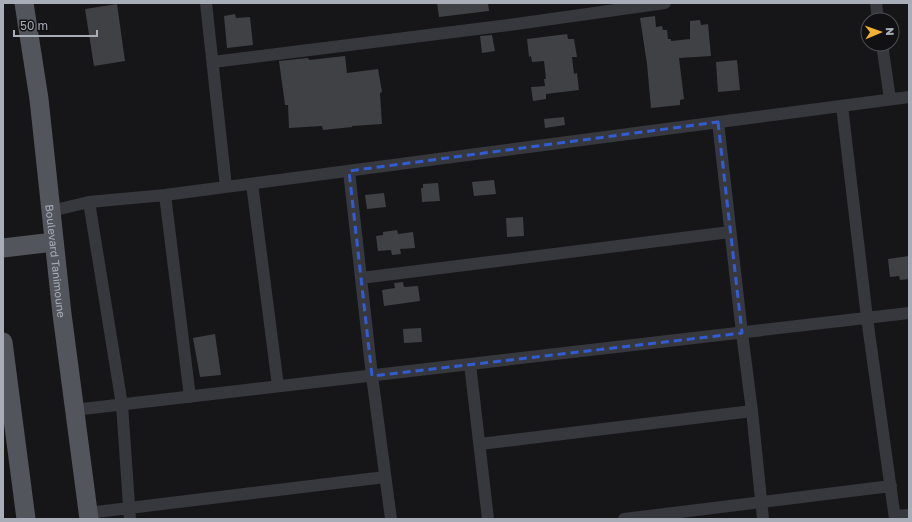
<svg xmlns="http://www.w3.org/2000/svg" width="912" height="522" viewBox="0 0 912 522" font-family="'Golos Text',sans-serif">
	<rect width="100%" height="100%" fill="#161618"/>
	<!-- building -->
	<path fill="#404145" d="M 437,3 L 488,3 L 489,11 L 439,17 Z
		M 117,4 L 125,61 L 94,66 L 85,9 Z
		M 235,14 L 236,18 L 250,17 L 253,45 L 227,48 L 224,16 Z
		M 655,16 L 656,27 L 662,26 L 663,30 L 667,30 L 668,39 L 671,39 L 671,41 L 690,39 L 690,21 L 700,20 L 701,25 L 708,24 L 711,56 L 679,58 L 684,99 L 680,100 L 680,105 L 651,108 L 647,64 L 640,18 Z
		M 567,34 L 568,39 L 574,39 L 577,57 L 572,57 L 574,74 L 577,73 L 579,90 L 546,94 L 546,99 L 533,101 L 531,87 L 545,86 L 544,79 L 546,79 L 544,61 L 532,62 L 531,56 L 529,57 L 527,39 Z
		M 492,35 L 495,51 L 482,53 L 480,36 Z
		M 345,56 L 347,73 L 378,69 L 382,92 L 380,93 L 382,124 L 352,126 L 352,127 L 323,130 L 322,126 L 289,128 L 288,105 L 285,105 L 279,61 L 308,58 L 309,60 Z
		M 737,60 L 740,90 L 718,92 L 716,62 Z
		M 564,117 L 565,125 L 545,128 L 544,119 Z
		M 494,180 L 496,194 L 474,196 L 472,182 Z
		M 438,183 L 440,201 L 422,202 L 421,188 L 423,188 L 423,184 Z
		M 384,193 L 386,207 L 367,209 L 365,195 Z
		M 523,217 L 524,236 L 507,237 L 506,218 Z
		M 397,230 L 398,234 L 413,232 L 415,248 L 400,249 L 401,254 L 392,255 L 391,250 L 378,251 L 376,236 L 383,235 L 383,232 Z
		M 909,256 L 909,279 L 900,280 L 899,276 L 890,277 L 888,259 Z
		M 403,282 L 404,287 L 418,286 L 420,301 L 384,306 L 382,290 L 395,288 L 394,283 Z
		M 421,328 L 422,342 L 404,343 L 403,329 Z
		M 215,334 L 221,375 L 200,377 L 193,338 Z"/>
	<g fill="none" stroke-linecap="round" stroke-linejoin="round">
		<!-- street -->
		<path stroke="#37383d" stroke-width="12" d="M 206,3 L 226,187
			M 876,3 L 878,20
			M 882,44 L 890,99
			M 213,62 L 509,25 L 665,3
			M 842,106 L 867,318 L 895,519
			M 718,122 L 742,333 L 752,411 L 763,519
			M 349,171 L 372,376 L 391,519
			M 252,184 L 278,386
			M 165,195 L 190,397
			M 89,202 L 122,405 L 130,519
			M 51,211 L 89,202 L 165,195 L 909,97
			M 361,278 L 730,232
			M 470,364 L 488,519
			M 74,410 L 909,313
			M 480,444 L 752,411
			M 88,513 L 385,477
			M 895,516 L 909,515
			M 624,519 L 891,486"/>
		<!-- primary -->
		<g stroke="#53555c" stroke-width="19">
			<path id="s1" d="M 24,3 L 39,99 L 62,314 L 89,519"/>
			<path d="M 3,248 L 54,242"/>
			<path d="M 3,342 L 26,519"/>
		</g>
	</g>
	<!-- marked area -->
	<path fill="none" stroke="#325cd3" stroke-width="3" stroke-dasharray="8 5" stroke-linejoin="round" d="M 718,122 L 742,333 L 372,376 L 349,171 Z"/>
	<g text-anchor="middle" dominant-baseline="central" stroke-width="3" stroke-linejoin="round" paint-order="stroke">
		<!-- street labels -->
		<g font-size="11" fill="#a8adb8" stroke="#111113">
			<text stroke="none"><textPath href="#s1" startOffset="260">Boulevard Tanimoune</textPath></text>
		</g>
	</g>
	<!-- border -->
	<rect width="912" height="522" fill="none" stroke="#a8adb8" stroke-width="8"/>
	<!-- north arrow -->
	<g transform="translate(880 32) rotate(88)"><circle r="19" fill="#111113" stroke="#4d4f55"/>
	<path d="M0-3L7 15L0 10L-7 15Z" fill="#f2b134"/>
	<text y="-6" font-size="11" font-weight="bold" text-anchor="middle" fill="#a8adb8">N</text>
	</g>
	<!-- scale -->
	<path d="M14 30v6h83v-6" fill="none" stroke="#a8adb8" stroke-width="2"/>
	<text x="20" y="30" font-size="12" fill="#a8adb8" stroke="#111113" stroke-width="3" paint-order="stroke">50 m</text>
</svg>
